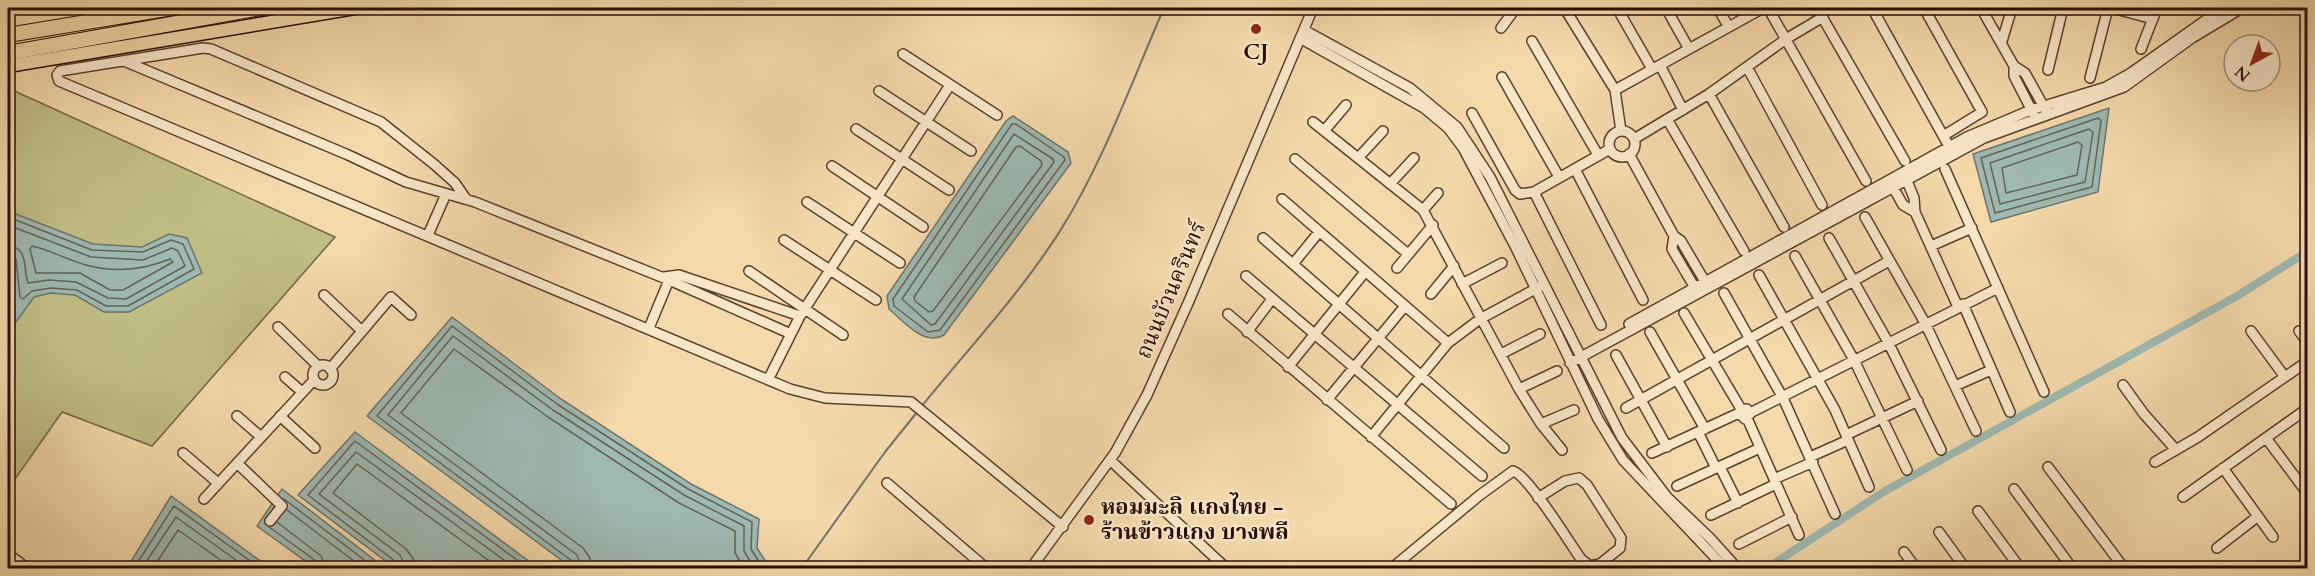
<svg xmlns="http://www.w3.org/2000/svg" width="2315" height="576" viewBox="0 0 2315 576" font-family="Cardo,'Noto Serif Thai',serif">
	<rect width="100%" height="100%" fill="#f4d9aa"/>
	<filter id="stains"><feTurbulence type="fractalNoise" baseFrequency=".00333" numOctaves="4"/><feColorMatrix values="0 0 0 0 .2 0 0 0 0 .09 0 0 0 0 .02 0 0 0 .5 -.17"/></filter>
	<radialGradient id="worn" r=".72"><stop offset=".6" stop-color="#630" stop-opacity="0"/><stop offset="1" stop-color="#630" stop-opacity=".3"/></radialGradient>
	<!-- green -->
	<path fill="#c0be85" stroke="#756644" stroke-width="1.5" d="M 8,88 L 335,237 L 152,446 L 62,412 L 8,489 Z"/>
	<!-- water -->
	<path fill="#9eb9b1" stroke="#70746c" stroke-width="1.5" d="M 2109,108 L 2098,192 L 1991,222 L 1973,154 Z
		M 1013,116 L 1068,152 L 1071,163 L 944,335 C 925,347 903,321 889,309 L 887,296 L 1006,121 Z
		M 8,211 L 93,244 L 142,247 L 169,234 L 187,238 L 202,273 L 129,312 L 104,312 L 75,295 L 50,293 L 34,297 L 8,333 L 8,323 L 15,312 L 8,248 Z
		M 452,317 L 561,399 L 691,484 L 759,519 L 757,548 L 770,568 L 572,568 L 367,416 Z
		M 355,432 L 538,568 L 395,568 L 298,495 Z
		M 282,489 L 385,568 L 315,568 L 257,526 Z
		M 171,496 L 270,568 L 127,568 Z"/>
	<g fill="none" stroke-linecap="round" stroke-linejoin="round">
		<!-- shore -->
		<path stroke="#64635a" stroke-width="1.5" d="M 2098,118 L 2101,121 L 2092,187 L 1995,213 L 1981,158 Z
			M 1012,124 L 1016,124 L 1064,157 L 1065,160 L 940,330 L 928,332 L 894,306 L 893,299 Z
			M 2089,129 L 2093,132 L 2085,182 L 2000,204 L 1990,163 Z
			M 1014,134 L 1053,159 L 1054,162 L 935,324 L 931,325 L 902,299 Z
			M 2078,142 L 2082,145 L 2077,175 L 2006,193 L 2002,168 Z
			M 1020,146 L 1041,161 L 1042,165 L 933,311 L 929,312 L 915,301 L 914,297 L 1016,147 Z
			M 8,217 L 92,250 L 143,252 L 171,240 L 183,244 L 194,269 L 128,306 L 106,306 L 77,290 L 51,288 L 32,291 L 23,299 L 20,297 L 16,259 L 8,253
			M 8,225 L 91,257 L 143,260 L 172,248 L 178,251 L 185,266 L 126,299 L 108,298 L 76,282 L 49,280 L 28,283 C 23,269 29,247 8,246
			M 32,246 C 50,250 68,260 86,265 C 115,273 143,270 170,259 L 173,262 L 123,290 L 110,290 L 80,273 L 36,273 L 30,249 Z
			M 284,499 L 375,568
			M 287,510 L 363,568
			M 277,522 L 321,556 L 326,568
			M 269,527 L 316,561 L 318,568
			M 134,568 L 174,506 L 260,568
			M 142,568 L 176,517 L 247,568
			M 153,568 L 178,530 L 232,568
			M 398,568 L 395,561 L 308,495 L 355,441 L 528,568
			M 406,568 L 400,555 L 319,494 L 356,452 L 515,568
			M 415,568 L 413,558 L 406,549 L 333,493 L 357,464 L 499,568
			M 575,568 L 572,561 L 377,416 L 452,326 L 557,404 L 688,489 L 752,522 L 751,549 L 763,568
			M 582,568 L 577,555 L 388,415 L 453,336 L 553,410 L 684,495 L 744,526 L 744,551 L 754,568
			M 591,568 L 590,558 L 583,548 L 401,413 L 454,349 L 548,417 L 679,503 L 735,531 L 735,553 L 744,568"/>
		<!-- stream -->
		<path stroke="#70746c" stroke-width="2" d="M 921,407 C 968,349 1020,294 1060,231 C 1104,161 1131,83 1164,8
			M 802,568 L 885,452 L 918,411"/>
		<!-- canal -->
		<path stroke="#9eb9b1" stroke-width="8" d="M 1767,568 L 1885,491 L 2237,296 L 2308,251"/>
		<!-- minor casing -->
		<g stroke="#5c402e" stroke-width="12">
			<path id="minor" d="M 1617,8 L 1652,69
				M 1666,8 L 1689,49
				M 1718,8 L 1728,26
				M 1768,8 L 1866,181
				M 1817,8 L 1905,161
				M 1872,8 L 1951,150
				M 1924,8 L 1982,112 L 1943,136
				M 1981,8 L 2014,66 L 2014,76 L 2034,115
				M 2112,8 L 2153,19
				M 1565,9 L 1615,90 L 1621,131
				M 1501,28 L 1516,8
				M 1304,30 L 1410,88 L 1457,127 L 1490,177 L 1622,438 L 1667,497 L 1710,538 L 1737,568
				M 1300,38 L 1424,108 L 1448,128 L 1463,148 L 1516,248 L 1598,419 L 1623,460 L 1725,568
				M 1532,41 L 1598,155
				M 2002,41 L 2012,8
				M 2141,49 L 2157,8
				M 903,54 L 997,115
				M 124,61 L 346,154 L 406,182 L 475,202 L 669,280 L 791,334
				M 1660,65 L 1683,110
				M 2014,66 L 2025,73 L 2045,109
				M 1747,67 L 1822,205
				M 2048,70 L 2063,8
				M 1502,77 L 1559,177
				M 2090,78 L 2108,8
				M 1615,90 L 1763,8
				M 879,91 L 971,151
				M 1709,94 L 1784,227
				M 1472,113 L 1515,190 L 1520,194 L 1534,192 L 1610,149
				M 1667,119 L 1744,251
				M 1313,122 L 1423,210 L 1519,389 L 1541,424 L 1562,450
				M 856,129 L 949,190
				M 1324,131 L 1346,105
				M1609 144a13 13 0 1 1 26 0a13 13 0 1 1-26 0Z
				M 1634,139 L 1709,94 L 1786,39 L 1823,17
				M 1629,154 L 1674,236 L 1681,241 L 1707,285
				M 1358,158 L 1383,131
				M 1295,159 L 1408,254
				M 832,166 L 923,227
				M 1575,169 L 1643,300
				M 1945,169 L 2044,392
				M 1905,176 L 1914,198 L 1915,212 L 1958,307
				M 1890,182 L 1903,205 L 1915,212
				M 1390,184 L 1414,158
				M 1534,192 L 1601,325
				M 466,199 L 455,183 L 435,165 L 381,122 L 211,49 L 203,48 L 60,71 L 57,75 L 59,81 L 790,389 L 825,398 L 911,402 L 1063,527
				M 1282,199 L 1448,343
				M 807,202 L 900,263
				M 1423,210 L 1438,193
				M 1865,217 L 1925,323 L 1976,431
				M 428,235 L 446,194
				M 1674,236 L 1672,249 L 1698,293
				M 1263,238 L 1504,448
				M 1829,238 L 1888,342 L 1941,450
				M 784,240 L 876,300
				M 1931,246 L 1972,228
				M 1795,256 L 1854,360 L 1907,470
				M 1293,264 L 1319,232
				M 1397,268 L 1433,225
				M 749,271 L 843,335
				M 1759,275 L 1835,410 L 1869,487
				M 1246,276 L 1482,476
				M 664,277 L 679,275 L 800,316
				M 1462,284 L 1502,263
				M 1724,293 L 1783,398 L 1835,514
				M 1431,294 L 1454,266
				M 324,295 L 362,331
				M 1963,304 L 2010,412
				M 1684,313 L 1741,409
				M 1228,314 L 1451,504
				M 1629,324 L 1967,137 L 2031,110 L 2106,87 L 2131,73 L 2223,8
				M 278,327 L 318,366
				M 649,328 L 669,280
				M 2251,331 L 2285,377
				M 2299,331 L 2308,343
				M 1247,332 L 1272,299
				M 1650,332 L 1705,429
				M 1501,354 L 1540,334
				M 1616,355 L 1667,447
				M 1570,363 L 1984,138 L 2124,87 L 2192,38 L 2242,8
				M313 375a10 10 0 1 1 20 0a10 10 0 1 1-20 0Z
				M 1288,367 L 1365,272
				M 330,369 L 391,297 L 411,315
				M 285,377 L 302,392
				M 768,380 L 800,316 L 950,85
				M 2123,385 L 2144,414 L 2176,450
				M 1955,386 L 1991,370
				M 1519,389 L 1557,371
				M 1327,400 L 1405,306
				M 1626,408 L 1889,261
				M 1750,413 L 1998,288
				M 237,416 L 261,437
				M 280,416 L 315,448
				M 1747,418 L 1799,535
				M 1541,424 L 1574,410
				M 1698,432 L 1716,468
				M 1846,435 L 1918,401
				M 1371,437 L 1448,343 L 1480,319 L 1539,287
				M 2266,438 L 2308,494
				M 183,453 L 218,483
				M 1652,453 L 1739,413 L 1741,409 L 1747,409 L 1750,414 L 1745,419 L 1739,413
				M 1810,457 L 1848,440
				M 1110,460 L 1226,568
				M 2155,462 L 2198,437 L 2308,361
				M 237,463 L 282,506 L 270,521
				M 1720,467 L 1738,503
				M 2048,467 L 2124,568
				M 2223,468 L 2273,537
				M 1774,479 L 1813,462
				M 887,483 L 986,568
				M 1677,486 L 1760,448
				M 2014,489 L 2072,568
				M 2183,497 L 2308,408
				M 204,499 L 313,381
				M 1978,511 L 2020,568
				M 1711,515 L 1776,484
				M 1939,532 L 1965,568
				M 1739,544 L 1792,517
				M 2217,548 L 2257,517
				M 1904,552 L 1916,568
				M 8,554 L 27,568
				M 1031,568 L 1115,453 L 1147,395 L 1189,301 L 1313,8
				M 1392,568 L 1480,495 L 1513,471 C 1528,475 1569,542 1581,559 L 1590,566 L 1600,564 L 1620,548 L 1621,538 L 1587,485 L 1579,478 L 1565,481 L 1538,498"/>
		</g>
		<!-- major casing -->
		<g stroke="#2a0d04" stroke-width="15">
			<path id="major" d="M 8,66 L 355,8"/>
		</g>
		<!-- highway casing -->
		<g stroke="#2a0d04" stroke-width="16">
			<path id="highway" d="M 8,35 L 172,8
				M 8,53 L 261,8"/>
		</g>
		<!-- minor -->
		<use href="#minor" stroke="#f8e6c8" stroke-width="9"/>
		<!-- major -->
		<use href="#major" stroke="#f4d9aa" stroke-width="12"/>
		<!-- highway -->
		<use href="#highway" stroke="#f4d9aa" stroke-width="14"/>
	</g>
	<!-- markers -->
	<g fill="#8f2418" stroke="#f8e6c8" stroke-width="2">
		<circle cx="1256" cy="29" r="6"/>
		<circle cx="1089" cy="520" r="6"/>
	</g>
	<g text-anchor="middle" dominant-baseline="central" stroke-width="4.5" stroke-linejoin="round" paint-order="stroke">
		<!-- poi labels -->
		<g font-size="22" font-weight="bold" fill="#2a0d04" stroke="#f8e6c8">
			<text x="1256" y="52">CJ</text>
			<text x="1101" y="507" text-anchor="start">หอมมะลิ เเกงไทย -<tspan x="1101" dy="25">ร้านข้าวแกง บางพลี</tspan></text>
		</g>
		<!-- street labels -->
		<g font-size="22" fill="#2a0d04" stroke="#f8e6c8">
			<text transform="translate(1171 290) rotate(-67)">ถนนบัวนครินทร์</text>
		</g>
	</g>
	<!-- margin -->
	<rect width="2315" height="576" fill="none" stroke="#f4d9aa" stroke-width="30"/>
	<rect x="9" y="9" width="2297" height="558" fill="none" stroke="#2a0d04" stroke-width="3"/>
	<rect x="15" y="15" width="2285" height="546" fill="none" stroke="#2a0d04" stroke-width="1.5"/>
	<!-- north arrow -->
	<g transform="translate(2252 63) rotate(221)"><circle r="28" fill="#f8e6c8" stroke="#a68f7a" stroke-width="1.5"/>
	<path d="M0-4.5L10 22L0 15L-10 22Z" fill="#8f2418"/>
	<text y="-9" font-size="16" font-weight="bold" text-anchor="middle" fill="#2a0d04">N</text>
	</g>
	<rect width="100%" height="100%" filter="url(#stains)"/>
	<rect width="100%" height="100%" fill="url(#worn)"/>
</svg>
